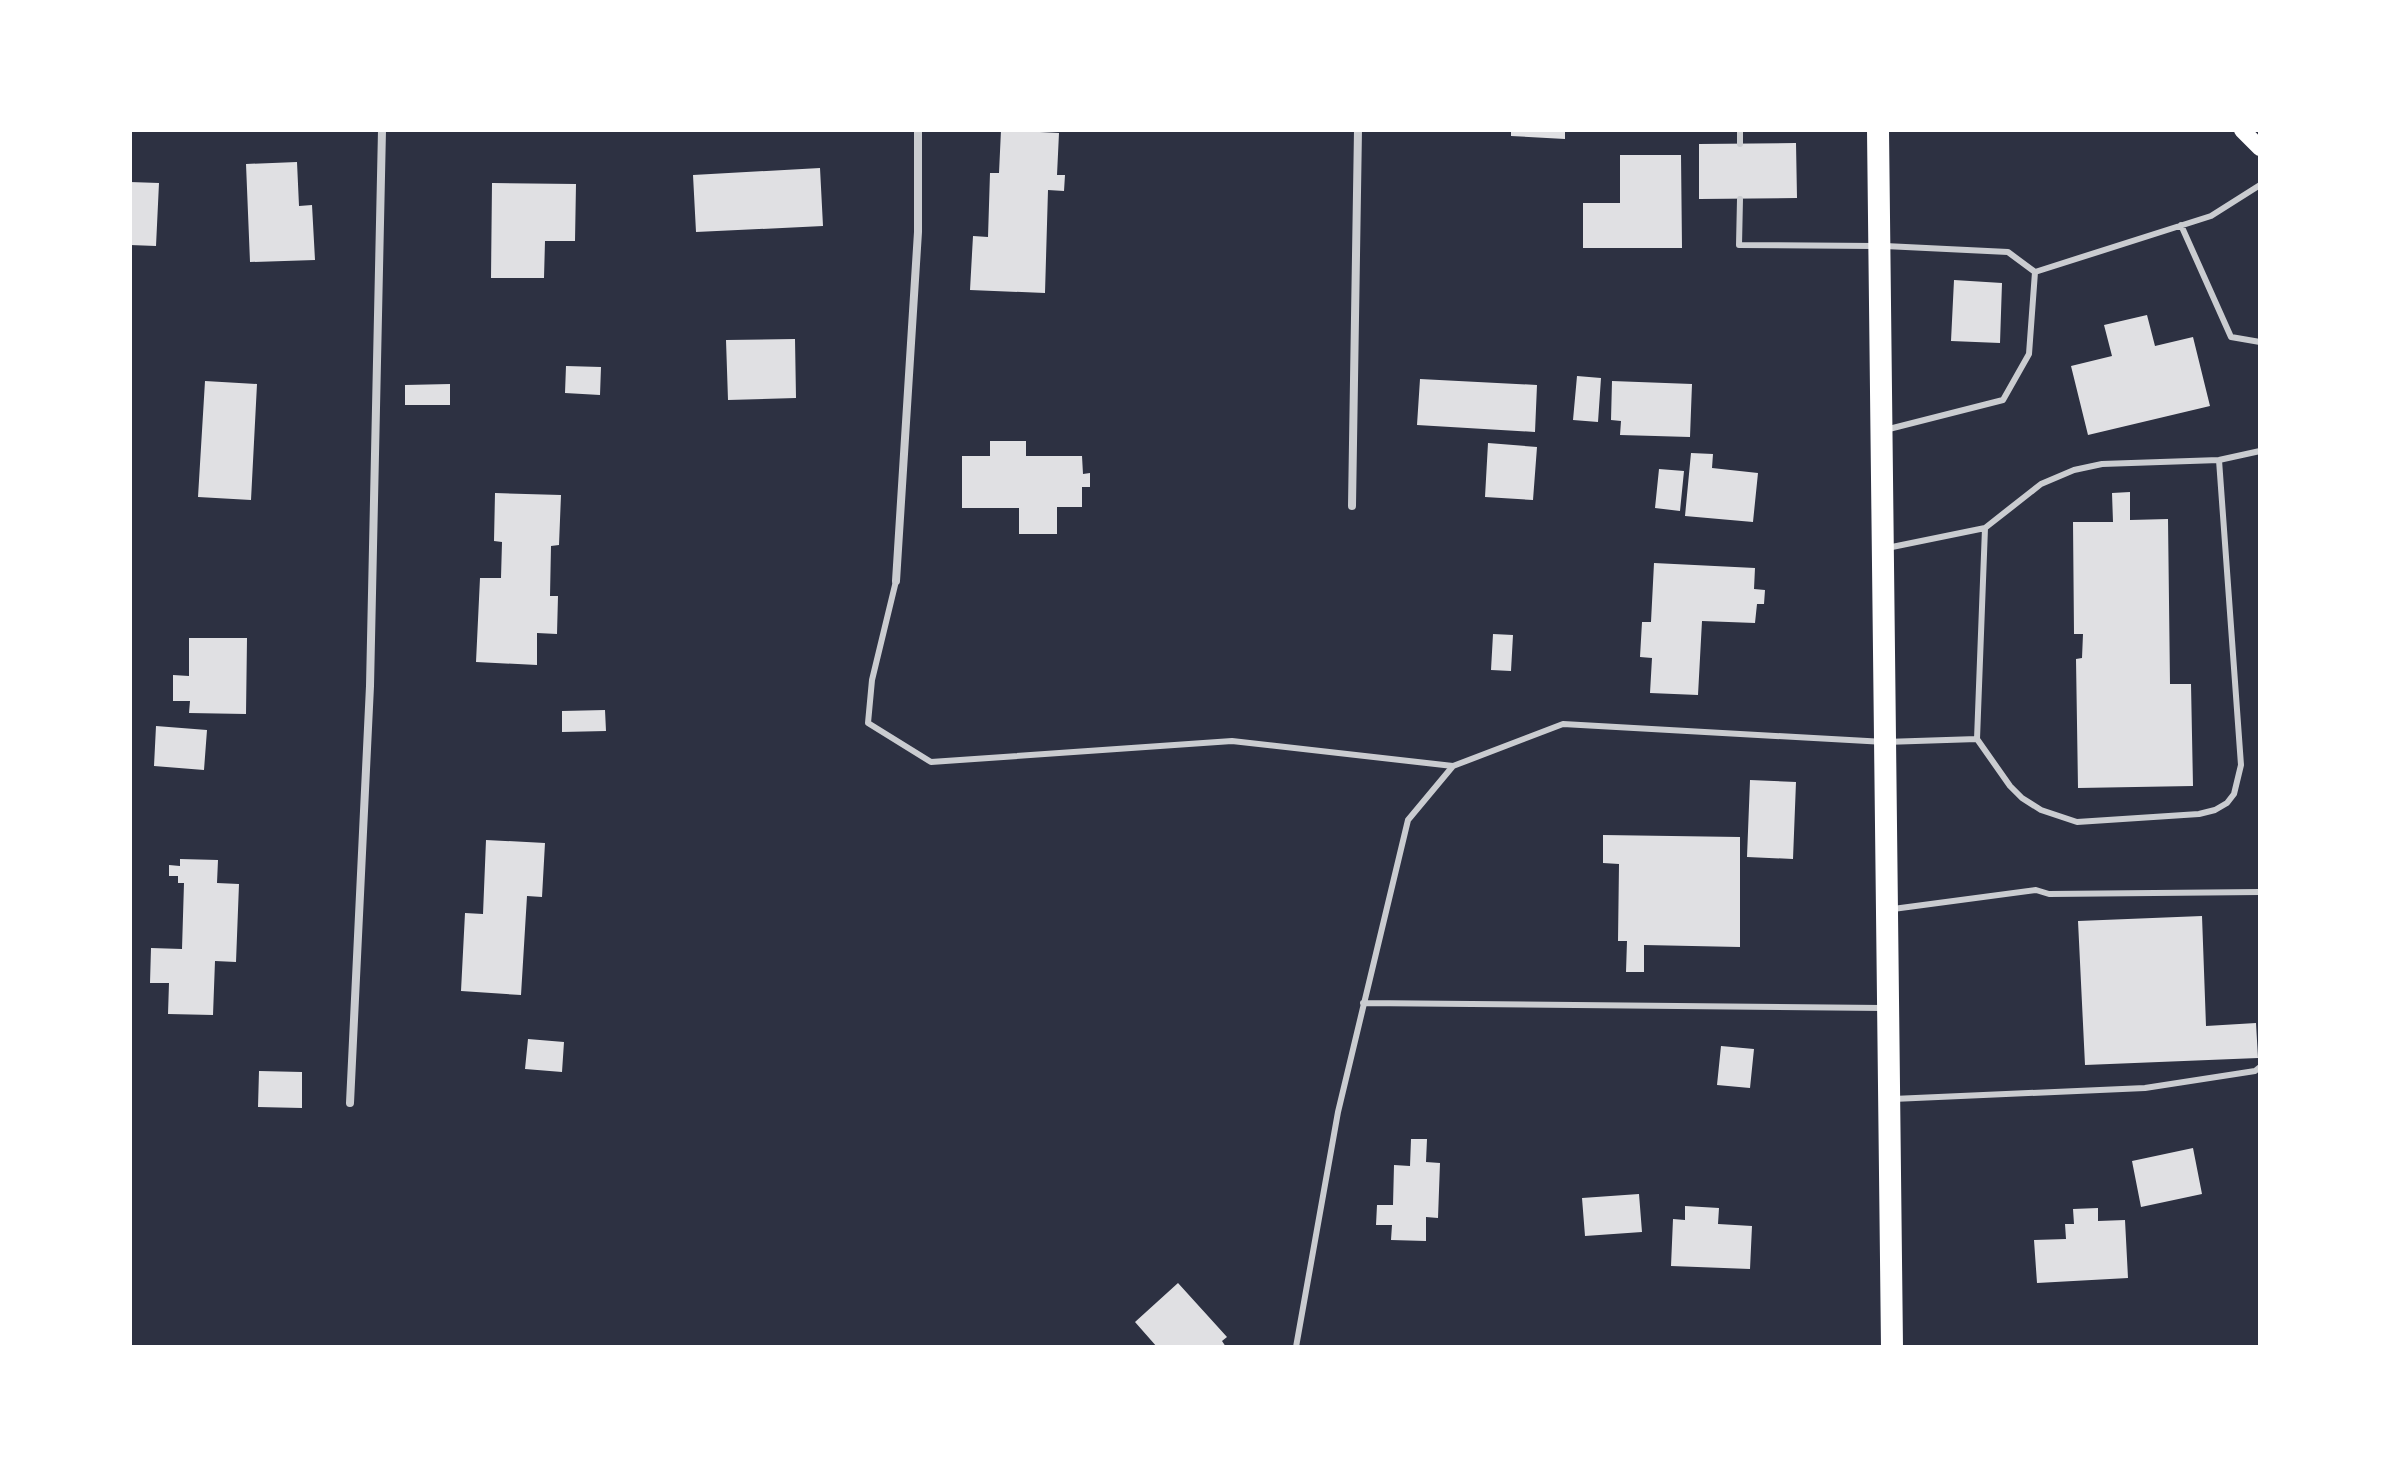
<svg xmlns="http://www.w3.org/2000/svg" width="2390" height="1477" viewBox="0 0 2390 1477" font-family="Quicksand,sans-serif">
	<rect width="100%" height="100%" fill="#2d3142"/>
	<!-- building -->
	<path fill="#e0e0e3" d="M 1001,130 L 1059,133 L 1057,175 L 1065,175 L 1064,191 L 1048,190 L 1045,293 L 970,290 L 973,236 L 988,237 L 990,173 L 999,173 Z
		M 1511,130 L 1565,130 L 1565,139 L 1511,136 Z
		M 1796,143 L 1797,198 L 1699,199 L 1699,144 Z
		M 1620,155 L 1681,155 L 1682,248 L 1583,248 L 1583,203 L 1620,203 Z
		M 297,162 L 299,206 L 312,205 L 315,260 L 250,262 L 246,164 Z
		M 820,168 L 823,226 L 696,232 L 693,175 Z
		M 130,182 L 159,183 L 156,246 L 130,245 Z
		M 492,183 L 576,184 L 575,241 L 545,241 L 544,278 L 491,278 Z
		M 1954,280 L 2002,283 L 2000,343 L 1951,341 Z
		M 2147,315 L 2155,346 L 2193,337 L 2210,406 L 2088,435 L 2071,366 L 2112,356 L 2104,325 Z
		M 795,339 L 796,398 L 728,400 L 726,340 Z
		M 566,366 L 601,367 L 600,395 L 565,393 Z
		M 1577,376 L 1601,378 L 1598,422 L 1573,420 Z
		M 1420,379 L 1537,385 L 1535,432 L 1417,425 Z
		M 205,381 L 257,384 L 251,500 L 198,497 Z
		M 1612,381 L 1692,384 L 1690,437 L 1620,435 L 1621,421 L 1611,420 Z
		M 450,384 L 450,405 L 405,405 L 405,385 Z
		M 990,441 L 1026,441 L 1026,456 L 1082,456 L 1083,474 L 1090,473 L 1090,487 L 1082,487 L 1082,507 L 1057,507 L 1057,534 L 1019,534 L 1019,508 L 962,508 L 962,456 L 990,456 Z
		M 1488,443 L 1537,447 L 1533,500 L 1485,497 Z
		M 1691,453 L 1713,454 L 1712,468 L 1758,473 L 1753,522 L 1685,516 Z
		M 1659,469 L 1684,471 L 1680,511 L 1655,508 Z
		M 2130,492 L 2130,520 L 2168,519 L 2170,684 L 2191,684 L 2193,786 L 2078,788 L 2076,659 L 2082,658 L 2083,634 L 2074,634 L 2073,522 L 2113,522 L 2112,493 Z
		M 495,493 L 561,495 L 559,545 L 551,546 L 550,596 L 558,596 L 557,634 L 537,633 L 537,665 L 476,662 L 480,578 L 501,578 L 502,542 L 494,541 Z
		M 1654,563 L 1755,568 L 1754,589 L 1765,590 L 1764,604 L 1757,604 L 1755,623 L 1702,621 L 1698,695 L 1650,693 L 1652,658 L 1640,657 L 1642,622 L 1651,622 Z
		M 1493,634 L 1513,635 L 1511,671 L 1491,670 Z
		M 189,638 L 247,638 L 246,714 L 189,713 L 190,701 L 173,701 L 173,675 L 189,676 Z
		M 605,710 L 606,731 L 562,732 L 562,711 Z
		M 156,726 L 207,730 L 204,770 L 154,766 Z
		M 1750,780 L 1796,782 L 1793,859 L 1747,857 Z
		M 1603,835 L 1740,837 L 1740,947 L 1644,945 L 1644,972 L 1626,972 L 1627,941 L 1618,941 L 1619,864 L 1603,863 Z
		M 486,840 L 545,843 L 542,897 L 527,896 L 521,995 L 461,991 L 465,913 L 483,914 Z
		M 180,859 L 218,860 L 217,883 L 239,884 L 236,962 L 215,961 L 213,1015 L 168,1014 L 169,983 L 150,983 L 151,948 L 182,949 L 184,883 L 178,883 L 178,876 L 169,876 L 169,865 L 180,866 Z
		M 2202,916 L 2206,1026 L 2256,1023 L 2258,1058 L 2085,1065 L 2078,921 Z
		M 528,1039 L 564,1042 L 562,1072 L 525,1069 Z
		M 1721,1046 L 1754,1049 L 1750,1088 L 1717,1085 Z
		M 259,1071 L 302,1072 L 302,1108 L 258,1107 Z
		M 1411,1139 L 1427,1139 L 1426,1162 L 1440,1163 L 1438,1218 L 1426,1217 L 1426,1241 L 1391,1240 L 1392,1225 L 1376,1225 L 1377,1205 L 1393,1205 L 1394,1165 L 1410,1166 Z
		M 2193,1148 L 2202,1194 L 2141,1207 L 2132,1161 Z
		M 1639,1194 L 1642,1232 L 1585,1236 L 1582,1198 Z
		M 1685,1206 L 1719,1208 L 1718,1224 L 1752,1226 L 1750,1269 L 1671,1266 L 1673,1219 L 1685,1220 Z
		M 2098,1208 L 2098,1221 L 2125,1220 L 2128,1278 L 2037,1283 L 2034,1240 L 2066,1239 L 2065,1224 L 2074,1224 L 2073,1209 Z
		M 1178,1283 L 1227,1337 L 1222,1341 L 1226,1347 L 1157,1347 L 1135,1322 Z"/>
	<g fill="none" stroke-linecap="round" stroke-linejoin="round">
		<!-- service -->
		<path stroke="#caccd0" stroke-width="6" d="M 1740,144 L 1740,130
			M 1740,199 L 1739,245 L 1874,246
			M 2181,225 L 2231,337 L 2260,342
			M 1885,246 L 2008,252 L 2035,272
			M 1885,430 L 2003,400 L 2029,354 L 2035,272 L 2211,216 L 2260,185
			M 1985,528 L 1977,739 L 2010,786 L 2022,798 L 2041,810 L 2077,822 L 2199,814 L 2215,810 L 2227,803 L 2234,794 L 2241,765 L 2219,460
			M 1887,548 L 1985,528 L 2041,484 L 2074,470 L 2102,464 L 2219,460 L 2260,451
			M 896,581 L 872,680 L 868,723 L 931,762 L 1232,741 L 1453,766
			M 1893,909 L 2036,890 L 2049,894 L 2260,892
			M 1363,1003 L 1883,1008
			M 1893,1099 L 2145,1088 L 2255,1071 L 2260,1067
			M 1296,1347 L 1338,1112 L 1408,820 L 1453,766 L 1563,724 L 1885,742 L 1977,739"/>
		<!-- minor -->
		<path stroke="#caccd0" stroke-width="8" d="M 1352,506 L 1358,130
			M 896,581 L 918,232 L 918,130
			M 350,1103 L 370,686 L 382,130"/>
		<!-- secondary -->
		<path stroke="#fff" stroke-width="16" d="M 2242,130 L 2260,148"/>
		<!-- trunk -->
		<path stroke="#fff" stroke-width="22" d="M 1878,130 L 1892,1347"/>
	</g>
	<!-- border -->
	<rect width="2390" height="1477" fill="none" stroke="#ffffff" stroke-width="264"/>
</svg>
